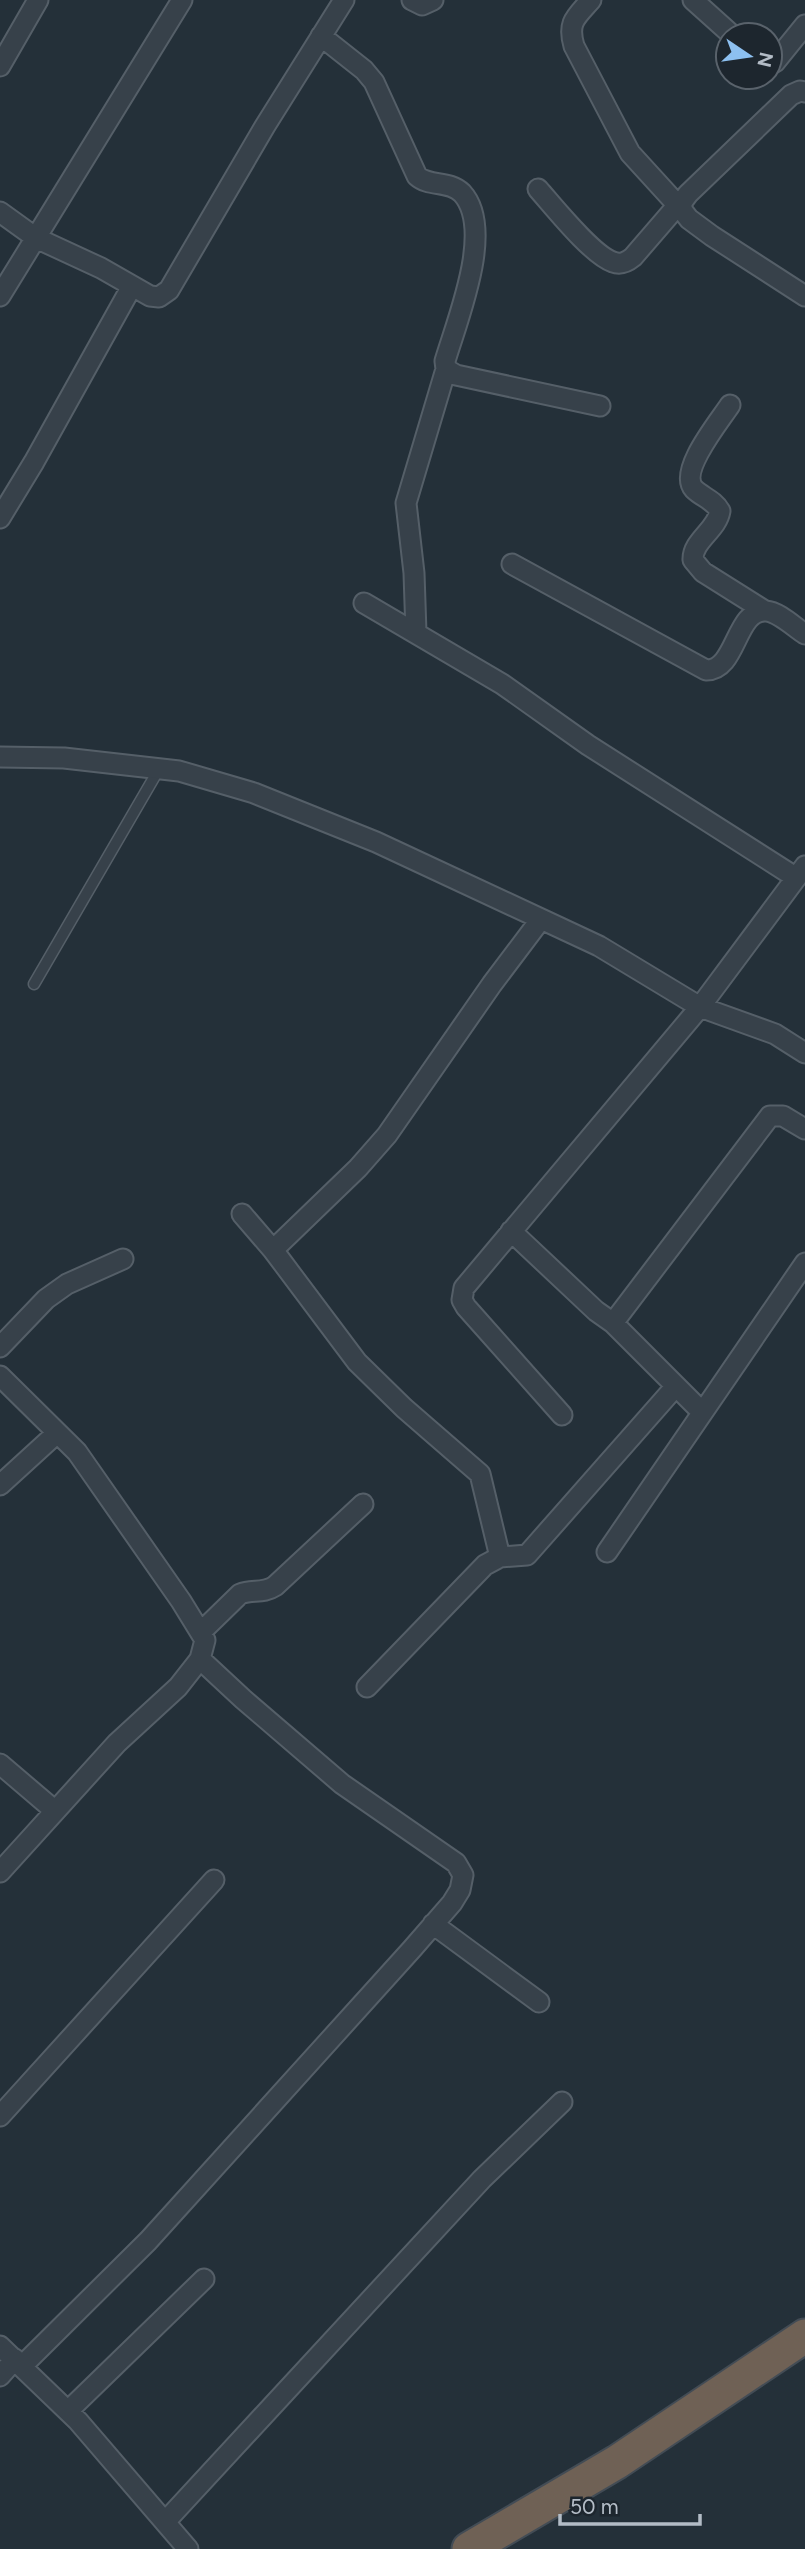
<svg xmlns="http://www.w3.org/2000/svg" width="805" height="2549" viewBox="0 0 805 2549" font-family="Figtree,sans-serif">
	<rect width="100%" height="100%" fill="#243039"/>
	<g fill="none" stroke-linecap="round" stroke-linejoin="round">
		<!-- lane casing -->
		<g stroke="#555f68" stroke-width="13">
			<path id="lane" d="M 34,984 L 159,769"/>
		</g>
		<!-- street casing -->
		<g stroke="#555f68" stroke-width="23">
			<path id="street" d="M 412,0 L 422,5 L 433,0
				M 591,0 C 576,17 567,22 574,46 L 630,153 L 682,210
				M 693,0 L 732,35
				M 321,36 L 364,70 L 374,82 L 417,176 C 429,187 449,180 462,193 C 495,229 457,320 445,361 L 446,369 L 456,375 L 600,406
				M 770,65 L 775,62 L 805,25
				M 0,66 L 38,0
				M 805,92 L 800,91 L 791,95 L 688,194 L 682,202 L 682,210 L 689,219 L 712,236 L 805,296
				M 538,189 C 554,207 592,255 613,262 C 621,265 627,262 633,257 L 677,206
				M 0,212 L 36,238 L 101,268 L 150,296 L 159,297 L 169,290 L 265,126 L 344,0
				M 0,296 L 182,0
				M 730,405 C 719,422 678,471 694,489 C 702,497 714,500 720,511 C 717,530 692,541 693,560 L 703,572 L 765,611
				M 0,518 L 34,462 L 132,286
				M 512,564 L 706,670 C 737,671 735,609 766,611 C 779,612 794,627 805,634
				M 364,603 L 502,684 L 588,745 L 795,877
				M 416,633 L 414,573 L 406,503 L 446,369
				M 0,757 L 64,758 L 179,771 L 254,793 L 376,842 L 599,946 L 700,1007 L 775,1034 L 805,1053
				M 242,1214 L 273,1250 L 357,1362 L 404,1408 L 480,1474 L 500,1557
				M 511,1231 L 596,1311 L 613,1323 L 702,1412
				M 273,1250 L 358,1168 L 387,1135 L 492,984 L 541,919
				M 613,1323 L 770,1116 L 783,1116 L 805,1129
				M 0,1347 L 46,1299 L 67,1284 L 123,1259
				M 0,1376 L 77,1452 L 181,1601 L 205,1640 L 200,1659 L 178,1687 L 117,1743 L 0,1872
				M 562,1415 L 466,1307 L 462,1300 L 464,1288 L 700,1007 L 805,866
				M 0,1485 L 57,1433
				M 607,1552 L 805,1263
				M 202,1631 L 240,1594 C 252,1589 263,1594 275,1586 L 363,1504
				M 367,1687 L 485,1565 L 500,1557 L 527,1555 L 676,1386
				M 0,1764 L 54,1810
				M 433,1924 L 539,2002
				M 0,2116 L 214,1880
				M 0,2346 L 78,2421 L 188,2549
				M 22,2366 L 148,2241 L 412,1949 L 452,1903 L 460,1890 L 463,1875 L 456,1863 L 342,1784 L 243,1699 L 200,1659
				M 0,2376 L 15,2359
				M 68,2411 L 204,2279
				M 165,2522 L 482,2179 L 562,2102"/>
		</g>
		<!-- highway casing -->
		<g stroke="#434c55" stroke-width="37">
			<path id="highway" d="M 469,2549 L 617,2462 L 805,2336"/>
		</g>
		<!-- lane -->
		<use href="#lane" stroke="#37414a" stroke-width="10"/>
		<!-- street -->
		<use href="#street" stroke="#37414a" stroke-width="19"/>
		<!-- highway -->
		<use href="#highway" stroke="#6f6155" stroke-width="33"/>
	</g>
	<!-- north arrow -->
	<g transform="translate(749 56) rotate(103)"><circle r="33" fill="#1d262e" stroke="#59626b" stroke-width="2"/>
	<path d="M0-5L12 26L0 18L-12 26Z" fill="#8dc0f0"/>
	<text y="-10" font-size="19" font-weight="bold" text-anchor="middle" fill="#b3bcc6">N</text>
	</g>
	<!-- scale -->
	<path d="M560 2514v10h140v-10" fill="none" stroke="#b3bcc6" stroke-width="3.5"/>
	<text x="570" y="2514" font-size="21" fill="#b3bcc6" stroke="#1d262e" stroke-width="5" paint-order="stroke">50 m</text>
</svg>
